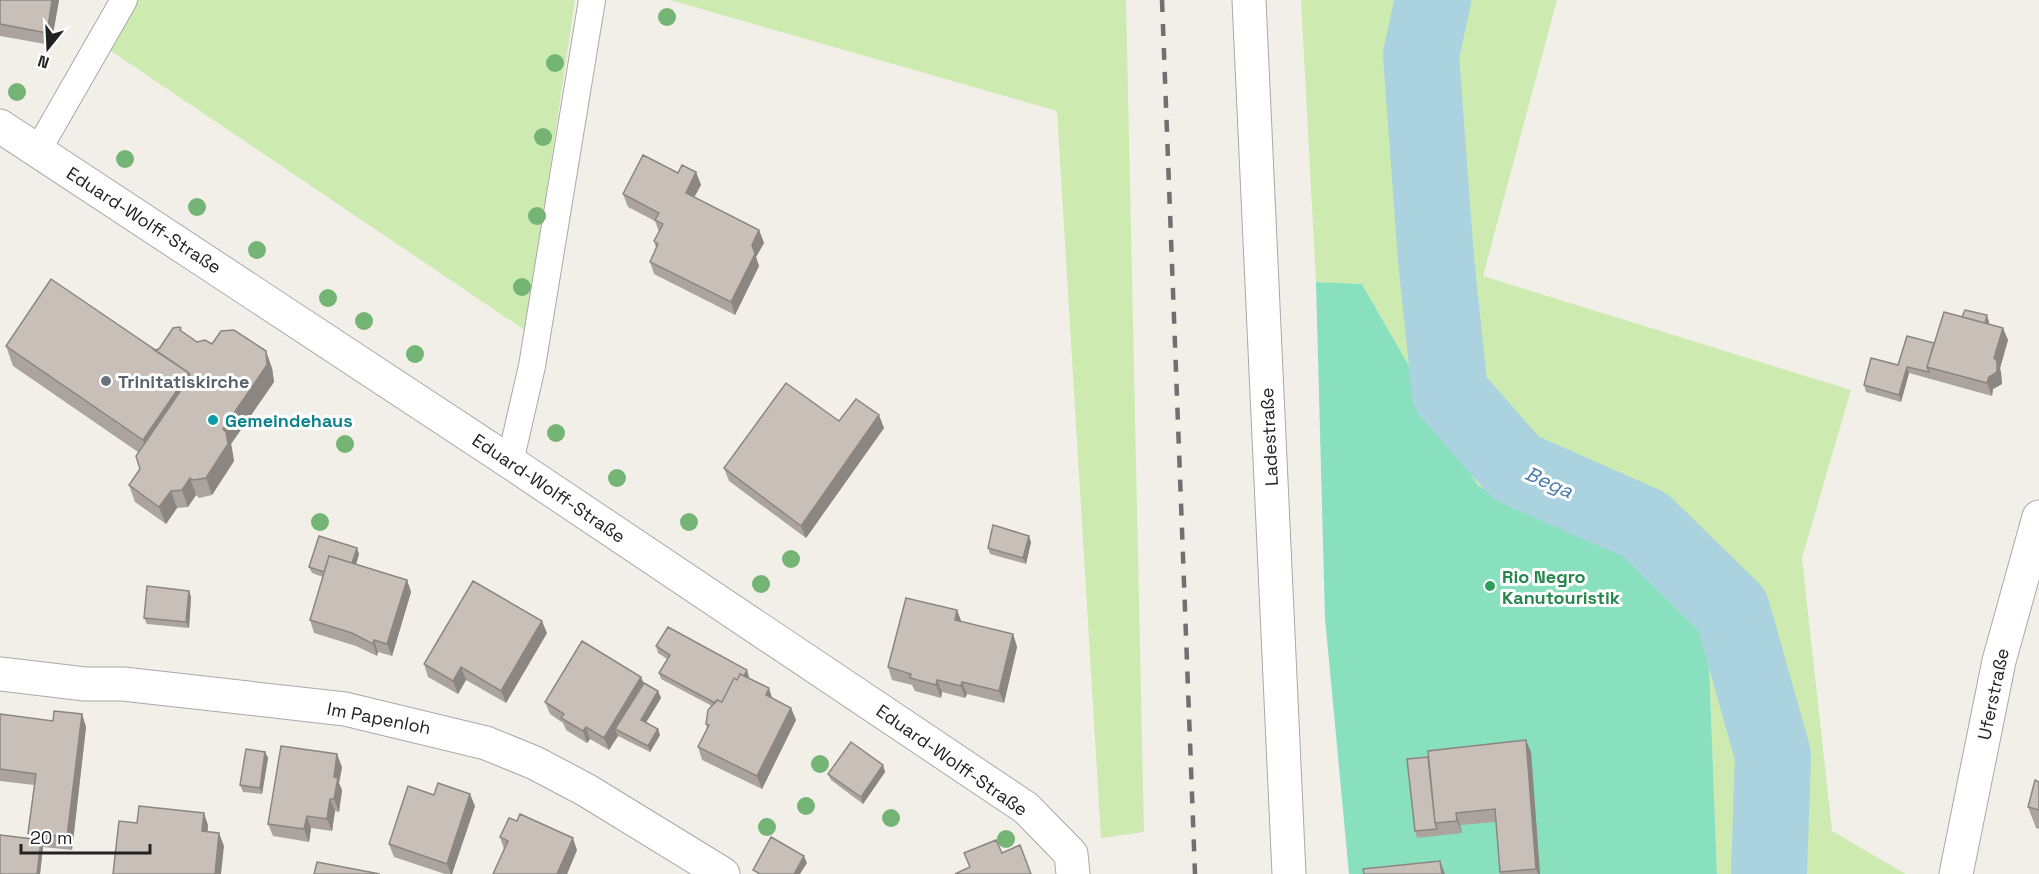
<svg xmlns="http://www.w3.org/2000/svg" width="2039" height="874" viewBox="0 0 2039 874" font-family="'Space Grotesk',sans-serif">
	<rect width="100%" height="100%" fill="#f2efe9"/>
	<!-- grass -->
	<path fill="#cdebb0" d="M 137,0 L 575,0 L 526,331 L 108,49 Z
		M 670,0 L 1126,0 L 1144,832 L 1101,838 L 1057,111 Z
		M 1301,0 L 1557,0 L 1483,276 L 1851,390 L 1802,558 L 1832,831 L 1906,874 L 1717,874 L 1708,636 L 1624,555 L 1478,486 L 1362,284 L 1316,282 Z"/>
	<!-- pitch -->
	<path fill="#88e0be" d="M 1316,282 L 1362,284 L 1478,486 L 1624,555 L 1708,636 L 1717,874 L 1349,874 L 1325,618 Z"/>
	<g fill="none" stroke-linecap="round" stroke-linejoin="round">
		<!-- river -->
		<path stroke="#aad3df" stroke-width="76" d="M 1433,0 L 1421,55 L 1436,259 L 1450,393 L 1516,468 L 1645,525 L 1732,610 L 1773,755 L 1769,874"/>
		<!-- service casing -->
		<g stroke="#a9a9a9" stroke-width="28">
			<path id="service" d="M 38,150 L 124,0
				M 510,462 L 532,366 L 592,0"/>
		</g>
		<!-- minor casing -->
		<g stroke="#a9a9a9" stroke-width="35">
			<path id="minor" d="M 1249,0 L 1289,874
				M 0,674 L 85,684 L 123,684 L 345,709 L 486,743 L 535,763 L 586,790 L 723,874
				M 1956,874 L 1999,661 L 2039,517"/>
		</g>
		<!-- tertiary casing -->
		<g stroke="#a9a9a9" stroke-width="35">
			<path id="tertiary" d="M 0,126 L 510,462 L 1026,808 L 1071,854 L 1073,874"/>
		</g>
		<!-- service -->
		<use href="#service" stroke="#fff" stroke-width="26"/>
		<!-- minor -->
		<use href="#minor" stroke="#fff" stroke-width="33"/>
		<!-- tertiary -->
		<use href="#tertiary" stroke="#fff" stroke-width="33"/>
		<!-- rail -->
		<path stroke="#707070" stroke-width="4.5" stroke-dasharray="12 12" stroke-linecap="butt" d="M 1162,0 L 1195,874"/>
	</g>
	<!-- trees -->
	<g fill="#74b475">
		<circle cx="667" cy="17" r="9"/>
		<circle cx="555" cy="63" r="9"/>
		<circle cx="17" cy="92" r="9"/>
		<circle cx="543" cy="137" r="9"/>
		<circle cx="125" cy="159" r="9"/>
		<circle cx="197" cy="207" r="9"/>
		<circle cx="537" cy="216" r="9"/>
		<circle cx="257" cy="250" r="9"/>
		<circle cx="522" cy="287" r="9"/>
		<circle cx="328" cy="298" r="9"/>
		<circle cx="364" cy="321" r="9"/>
		<circle cx="415" cy="354" r="9"/>
		<circle cx="556" cy="433" r="9"/>
		<circle cx="345" cy="444" r="9"/>
		<circle cx="617" cy="478" r="9"/>
		<circle cx="320" cy="522" r="9"/>
		<circle cx="689" cy="522" r="9"/>
		<circle cx="791" cy="559" r="9"/>
		<circle cx="761" cy="584" r="9"/>
		<circle cx="820" cy="764" r="9"/>
		<circle cx="806" cy="806" r="9"/>
		<circle cx="891" cy="818" r="9"/>
		<circle cx="767" cy="827" r="9"/>
		<circle cx="1006" cy="839" r="9"/>
	</g>
	<!-- wall -->
	<path fill="#aba49e" d="M 0,0 L 59,0 L 51,45 L 0,36 Z
		M 696,172 L 701,185 L 694,197 L 759,230 L 764,243 L 756,257 L 759,266 L 735,315 L 654,274 L 650,262 L 656,248 L 654,241 L 659,232 L 655,221 L 628,207 L 623,194 L 678,173 Z
		M 1962,317 L 1989,322 L 1989,324 L 2008,340 L 2000,368 L 2001,373 L 2002,384 L 1993,389 L 1992,396 L 1909,373 L 1901,402 L 1866,392 L 1864,385 L 1934,343 Z
		M 182,332 L 197,342 L 212,344 L 272,368 L 274,382 L 231,444 L 232,449 L 234,461 L 212,495 L 199,498 L 196,495 L 188,507 L 177,508 L 166,524 L 135,502 L 129,485 L 140,469 L 138,452 L 13,366 L 6,346 L 154,350 L 159,349 Z
		M 884,428 L 806,538 L 729,481 L 724,468 Z
		M 1031,542 L 1026,564 L 990,554 L 988,548 Z
		M 359,554 L 356,564 L 407,580 L 411,592 L 392,656 L 378,652 L 377,656 L 356,646 L 314,633 L 310,620 L 323,577 L 312,573 L 309,567 Z
		M 189,591 L 191,597 L 189,628 L 147,624 L 144,618 Z
		M 957,610 L 961,622 L 1013,634 L 1017,647 L 1004,703 L 967,694 L 965,698 L 942,692 L 941,698 L 915,691 L 912,685 L 892,680 L 888,667 Z
		M 547,633 L 506,703 L 466,680 L 458,694 L 428,677 L 424,664 Z
		M 656,646 L 749,677 L 748,678 L 773,698 L 791,708 L 796,720 L 762,789 L 702,760 L 698,747 L 707,728 L 706,724 L 712,706 L 661,679 L 659,673 L 667,659 L 658,653 Z
		M 641,677 L 644,683 L 658,691 L 661,698 L 646,722 L 660,735 L 650,752 L 618,736 L 609,750 L 590,739 L 587,743 L 566,730 L 563,723 L 550,714 L 545,702 Z
		M 0,714 L 53,721 L 82,714 L 86,727 L 72,850 L 43,847 L 40,874 L 0,874 L 30,839 L 28,833 L 34,785 L 0,781 Z
		M 265,752 L 268,758 L 262,794 L 243,792 L 240,785 Z
		M 1531,752 L 1540,874 L 1500,874 L 1496,822 L 1460,825 L 1462,833 L 1417,838 L 1415,831 Z
		M 883,765 L 885,772 L 863,804 L 831,780 L 828,774 Z
		M 342,767 L 339,783 L 342,790 L 339,812 L 335,811 L 332,831 L 311,828 L 309,842 L 273,836 L 268,824 Z
		M 2039,782 L 2039,829 L 2036,828 L 2028,807 Z
		M 434,795 L 475,806 L 452,874 L 445,874 L 394,857 L 389,844 Z
		M 500,837 L 577,850 L 567,874 L 493,874 L 504,849 Z"/>
	<!-- shaded-wall -->
	<path fill="#8b8681" d="M 52,0 L 59,0 L 51,45 L 47,33 Z
		M 696,172 L 701,185 L 690,205 L 686,193 Z
		M 759,230 L 764,243 L 756,257 L 759,266 L 735,315 L 731,302 L 752,245 Z
		M 1987,315 L 1989,322 L 1986,334 L 1984,328 Z
		M 2003,328 L 2008,340 L 2000,368 L 2001,373 L 2002,384 L 1993,389 L 1992,396 L 1987,383 Z
		M 266,351 L 272,368 L 274,382 L 231,444 L 232,449 L 234,461 L 212,495 L 206,478 L 223,429 Z
		M 1907,367 L 1909,373 L 1901,402 L 1899,395 Z
		M 189,373 L 196,394 L 150,461 L 143,440 Z
		M 879,415 L 884,428 L 806,538 L 801,526 Z
		M 190,478 L 196,495 L 188,507 L 182,490 Z
		M 171,491 L 177,508 L 166,524 L 159,507 Z
		M 1029,536 L 1031,542 L 1026,564 L 1023,558 Z
		M 357,548 L 359,554 L 353,575 L 351,568 Z
		M 407,580 L 411,592 L 392,656 L 387,644 Z
		M 189,591 L 191,597 L 189,628 L 186,622 Z
		M 957,610 L 962,623 L 955,620 Z
		M 542,621 L 547,633 L 506,703 L 501,691 Z
		M 1013,634 L 1017,647 L 1004,703 L 999,691 Z
		M 374,640 L 378,652 L 377,656 L 373,644 Z
		M 461,667 L 466,680 L 458,694 L 453,681 Z
		M 747,670 L 749,677 L 742,692 L 740,685 Z
		M 641,677 L 646,689 L 615,729 L 618,736 L 609,750 L 604,738 Z
		M 937,680 L 942,692 L 941,698 L 936,685 Z
		M 962,682 L 967,694 L 965,698 L 961,686 Z
		M 769,688 L 773,701 L 766,695 Z
		M 658,691 L 661,698 L 644,726 L 641,720 Z
		M 791,708 L 796,720 L 762,789 L 757,776 Z
		M 82,714 L 86,727 L 72,850 L 67,837 Z
		M 586,727 L 590,739 L 587,743 L 583,731 Z
		M 658,729 L 660,735 L 650,752 L 648,746 Z
		M 1526,740 L 1531,752 L 1540,874 L 1538,874 L 1536,869 Z
		M 265,752 L 268,758 L 262,794 L 260,788 Z
		M 337,754 L 342,767 L 339,783 L 342,790 L 339,812 L 334,799 L 334,777 Z
		M 883,765 L 885,772 L 863,804 L 861,797 Z
		M 470,794 L 475,806 L 452,874 L 451,874 L 447,864 Z
		M 330,799 L 335,811 L 332,831 L 327,819 Z
		M 204,813 L 208,825 L 207,843 L 202,831 Z
		M 1456,813 L 1460,825 L 1462,833 L 1457,821 Z
		M 307,816 L 311,828 L 309,842 L 304,829 Z
		M 219,833 L 224,846 L 221,874 L 215,874 Z
		M 573,838 L 577,850 L 567,874 L 557,874 Z
		M 41,840 L 43,847 L 40,874 L 37,874 Z
		M 804,856 L 807,863 L 800,874 L 794,874 Z
		M 1440,861 L 1445,874 L 1442,874 Z"/>
	<!-- building -->
	<path fill="#c7bfb8" stroke="#8b8681" stroke-width="1.5" d="M 0,0 L 52,0 L 47,33 L 0,24 Z
		M 643,155 L 678,173 L 682,165 L 696,172 L 686,193 L 759,230 L 752,245 L 755,254 L 731,302 L 650,262 L 658,244 L 654,241 L 663,224 L 655,220 L 659,213 L 623,194 Z
		M 51,279 L 189,373 L 143,440 L 6,346 Z
		M 1965,310 L 1987,315 L 1985,323 L 1962,317 Z
		M 1944,312 L 2003,328 L 1994,358 L 1997,361 L 1997,372 L 1989,377 L 1987,383 L 1927,367 Z
		M 179,327 L 181,328 L 180,330 L 197,342 L 205,340 L 212,344 L 221,331 L 234,330 L 266,351 L 267,365 L 223,429 L 226,432 L 228,444 L 206,478 L 193,480 L 190,478 L 182,490 L 171,491 L 159,507 L 129,485 L 140,469 L 136,456 L 190,377 L 189,373 L 154,350 L 159,349 L 173,328 Z
		M 1907,336 L 1934,343 L 1927,367 L 1929,372 L 1907,367 L 1899,395 L 1864,385 L 1871,358 L 1898,365 Z
		M 786,383 L 839,421 L 856,399 L 879,415 L 801,526 L 724,468 Z
		M 993,525 L 1029,536 L 1023,558 L 988,548 Z
		M 319,536 L 357,548 L 352,563 L 329,556 L 324,572 L 309,567 Z
		M 329,556 L 407,580 L 387,644 L 374,640 L 373,644 L 352,633 L 310,620 Z
		M 473,581 L 542,621 L 501,691 L 461,667 L 453,681 L 424,664 Z
		M 147,586 L 189,591 L 186,622 L 144,618 Z
		M 906,598 L 957,610 L 955,620 L 1013,634 L 999,691 L 962,682 L 961,686 L 937,680 L 936,685 L 910,678 L 911,674 L 888,667 Z
		M 668,627 L 747,670 L 744,676 L 740,674 L 737,680 L 734,678 L 722,702 L 717,700 L 715,703 L 659,673 L 670,655 L 656,646 Z
		M 582,641 L 641,677 L 604,738 L 586,727 L 583,731 L 561,718 L 564,714 L 545,702 Z
		M 740,674 L 769,688 L 766,695 L 791,708 L 757,776 L 698,747 L 709,725 L 706,724 L 708,710 L 717,700 L 722,702 L 734,678 L 737,680 Z
		M 644,683 L 658,691 L 641,720 L 658,729 L 648,746 L 615,729 Z
		M 54,711 L 82,714 L 67,837 L 28,833 L 36,774 L 0,769 L 0,714 L 53,721 Z
		M 1526,740 L 1536,869 L 1500,872 L 1495,809 L 1456,813 L 1457,821 L 1435,823 L 1428,751 Z
		M 851,742 L 883,765 L 861,797 L 828,774 Z
		M 281,746 L 337,754 L 334,777 L 338,778 L 334,799 L 330,799 L 327,819 L 307,816 L 304,829 L 268,824 Z
		M 246,749 L 265,752 L 260,788 L 240,785 Z
		M 1428,757 L 1435,823 L 1437,829 L 1415,831 L 1407,759 Z
		M 2035,780 L 2039,782 L 2039,810 L 2028,807 Z
		M 438,783 L 470,794 L 447,864 L 389,844 L 408,786 L 434,795 Z
		M 139,806 L 204,813 L 202,831 L 219,833 L 215,874 L 113,874 L 119,821 L 137,823 Z
		M 520,814 L 573,838 L 557,874 L 493,874 L 508,841 L 500,837 L 509,818 L 517,821 Z
		M 0,835 L 41,840 L 37,874 L 0,874 Z
		M 771,837 L 804,856 L 794,874 L 760,874 L 753,870 Z
		M 996,840 L 1002,853 L 1020,845 L 1031,874 L 955,874 L 970,867 L 964,853 Z
		M 1440,861 L 1442,874 L 1364,874 L 1363,869 Z
		M 317,862 L 380,874 L 314,874 Z"/>
	<!-- markers -->
	<circle fill="#6b7280" stroke="#fff" stroke-width="2" cx="106" cy="381" r="6"/>
	<circle fill="#0f9aa8" stroke="#fff" stroke-width="2" cx="213" cy="420" r="6"/>
	<circle fill="#2e9e5b" stroke="#fff" stroke-width="2" cx="1490" cy="586" r="6"/>
	<g text-anchor="middle" dominant-baseline="central" stroke-width="6" stroke-linejoin="round" paint-order="stroke">
		<!-- street labels -->
		<g font-size="18" fill="#222" stroke="#fff">
			<text transform="translate(144 220) rotate(33)">Eduard-Wolff-Straße</text>
			<text transform="translate(1269 437) rotate(-93)">Ladestraße</text>
			<text transform="translate(549 488) rotate(34)">Eduard-Wolff-Straße</text>
			<text transform="translate(1993 694) rotate(-78)">Uferstraße</text>
			<text transform="translate(379 718) rotate(11)">Im Papenloh</text>
			<text transform="translate(952 760) rotate(35)">Eduard-Wolff-Straße</text>
		</g>
		<!-- worship labels -->
		<g font-size="18" font-weight="bold" fill="#5b616d" stroke="#fff" text-anchor="start">
			<text x="118" y="381">Trinitatiskirche</text>
		</g>
		<!-- culture labels -->
		<g font-size="18" font-weight="bold" fill="#0d838f" stroke="#fff" text-anchor="start">
			<text x="225" y="420">Gemeindehaus</text>
		</g>
		<!-- leisure labels -->
		<g font-size="18" font-weight="bold" fill="#27864d" stroke="#fff" text-anchor="start">
			<text x="1502" y="576">Rio Negro<tspan x="1502" dy="21">Kanutouristik</tspan></text>
		</g>
		<!-- water labels -->
		<g font-size="20" font-style="italic" fill="#4a7aab" stroke="#fff">
			<text transform="translate(1549 482) rotate(24)">Bega</text>
		</g>
	</g>
	<!-- north arrow -->
	<g transform="translate(48 48) rotate(198)" stroke="#ffffff" stroke-width="4.5" paint-order="stroke">
	<path d="M0-4.5L10 22L0 15L-10 22Z" fill="#222222"/>
	<text y="-9" font-size="16" font-weight="bold" text-anchor="middle" fill="#222222">N</text>
	</g>
	<!-- scale -->
	<path d="M21 844v9h129v-9" fill="none" stroke="#222222" stroke-width="3"/>
	<text x="30" y="844" font-size="18" fill="#222222" stroke="#ffffff" stroke-width="4.5" paint-order="stroke">20 m</text>
</svg>
